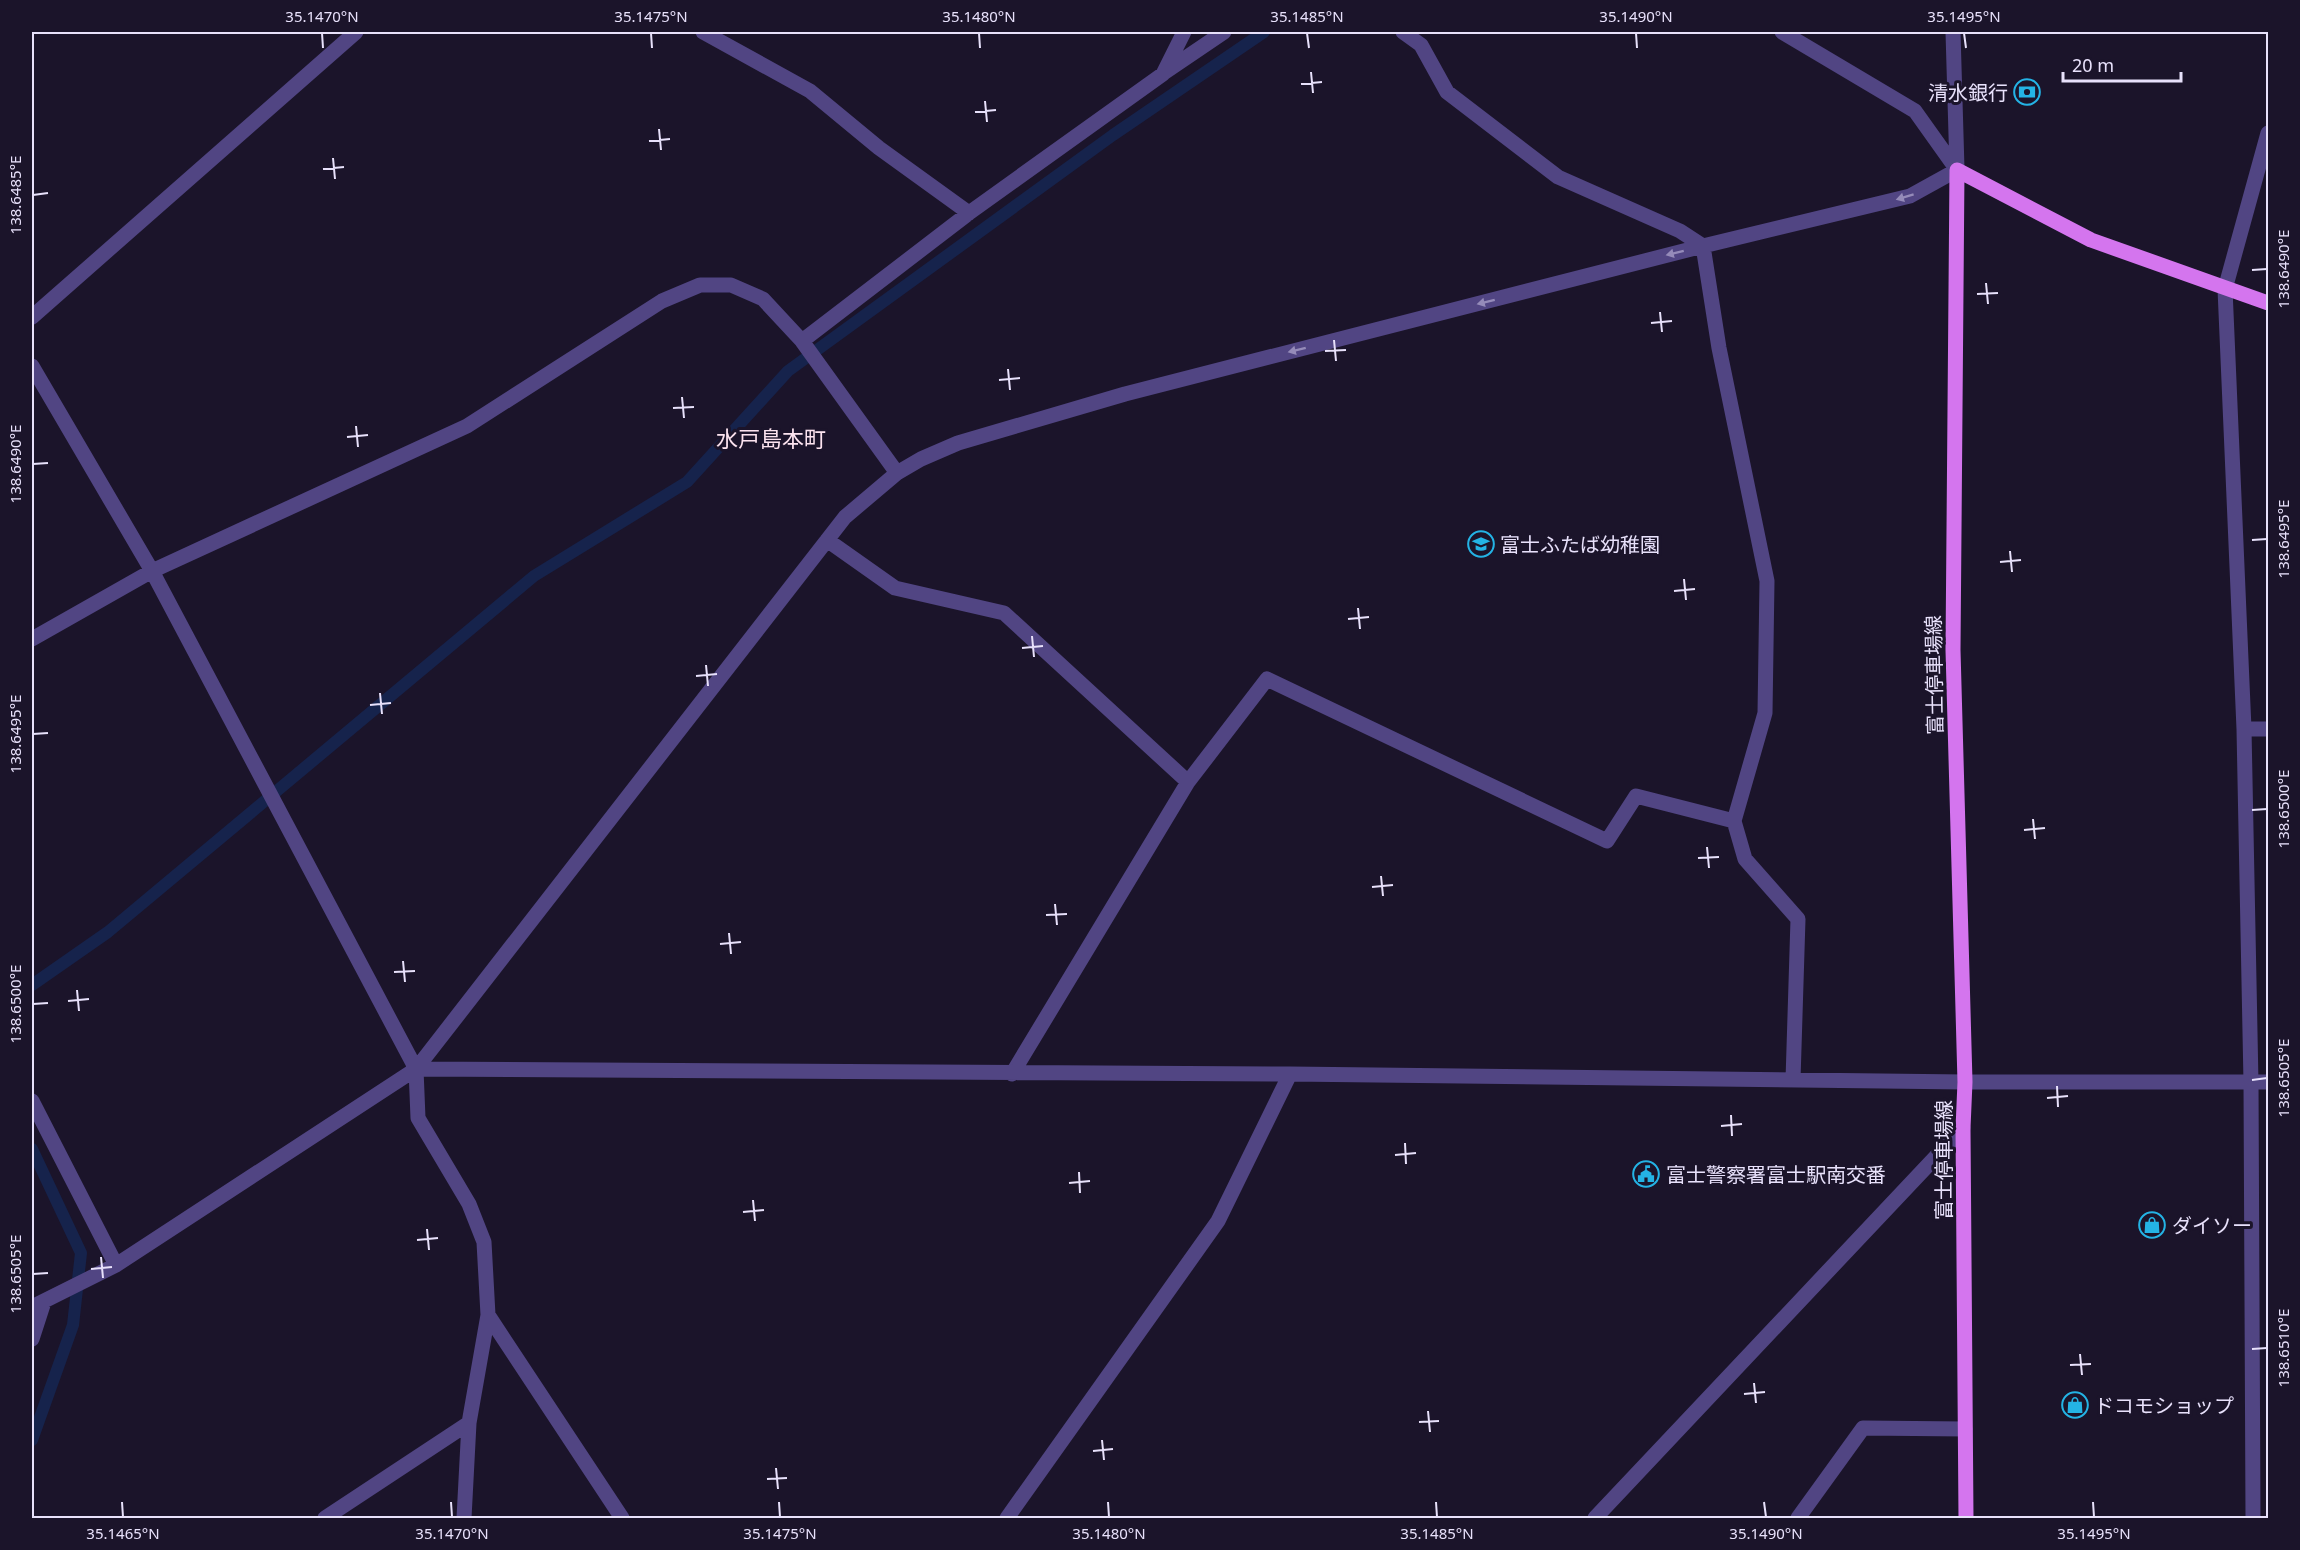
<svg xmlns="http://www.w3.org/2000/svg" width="2300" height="1550" viewBox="0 0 2300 1550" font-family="'Noto Sans','Noto Sans JP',sans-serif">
	<rect width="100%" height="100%" fill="#1b142a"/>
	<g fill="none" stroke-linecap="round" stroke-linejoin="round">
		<!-- stream -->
		<path stroke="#16234c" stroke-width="12" d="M 32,985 L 108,932 L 534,576 L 687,482 L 788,371 L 1113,135 L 1264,32
			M 32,1149 L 81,1253 L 73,1325 L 32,1440"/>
		<!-- minor -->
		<path stroke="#514583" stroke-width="15" d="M 703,32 L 810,91 L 879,148 L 969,213
			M 1403,32 L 1421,45 L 1447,92 L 1558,177 L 1680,231 L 1703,246 L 1719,348 L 1767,581 L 1765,713 L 1734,821 L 1745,859 L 1798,919 L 1793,1080
			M 1782,32 L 1915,111 L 1957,170
			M 1953,32 L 1957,169
			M 1165,72 L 1224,32
			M 32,317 L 356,32
			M 802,341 L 969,213 L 1163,74 L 1184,32
			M 32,366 L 152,571 L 416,1069 L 418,1118 L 469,1204 L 484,1242 L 488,1315 L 622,1518
			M 827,540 L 895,588 L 1004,613 L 1188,782
			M 32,639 L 152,571 L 467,426 L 662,301 L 700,285 L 731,285 L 763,299 L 802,341 L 897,473
			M 2244,729 L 2268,729
			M 416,1069 L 1290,1074 L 1965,1082 L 2268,1082
			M 1012,1074 L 1188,782 L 1267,679 L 1607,841 L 1636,796 L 1734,821
			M 32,1101 L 116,1265
			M 32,1307 L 116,1265 L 416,1069 L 845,517 L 897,473 L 921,459 L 958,443 L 1125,394 L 1703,246 L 1910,196 L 1957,170
			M 32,1339 L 44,1302
			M 325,1518 L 469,1423
			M 464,1518 L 469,1423 L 488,1315
			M 1007,1518 L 1218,1221 L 1290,1074
			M 1595,1518 L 1963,1128
			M 1798,1518 L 1863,1428 L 1965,1429
			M 2253,1518 L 2251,1083 L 2244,729 L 2225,289 L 2268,133"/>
		<!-- major -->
		<path stroke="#d475ee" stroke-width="15" d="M 1966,1518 L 1963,1128 L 1965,1082 L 1953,650 L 1957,170 L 2091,240 L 2268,303"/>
	</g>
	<!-- one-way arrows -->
	<defs><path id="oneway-solid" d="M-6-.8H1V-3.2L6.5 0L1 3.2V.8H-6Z" transform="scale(1.5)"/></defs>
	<g fill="#958bb9">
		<use href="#oneway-solid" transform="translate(1905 197) rotate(163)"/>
		<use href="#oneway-solid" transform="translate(1675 253) rotate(166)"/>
		<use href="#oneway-solid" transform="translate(1486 302) rotate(166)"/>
		<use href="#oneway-solid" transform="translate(1297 350) rotate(166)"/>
	</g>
	<!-- ticks -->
	<path fill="none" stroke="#e8e1fb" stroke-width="2" d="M 322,33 L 323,48M 651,33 L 652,48M 979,33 L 980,48M 1307,33 L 1309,48M 1636,33 L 1637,48M 1964,33 L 1966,48M 1311,72 L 1313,93M 1301,84 L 1322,82M 985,101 L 987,122M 975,112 L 996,110M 659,129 L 661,150M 649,141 L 670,139M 333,158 L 335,179M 323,169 L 344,167M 33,195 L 48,193M 2252,270 L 2267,269M 1986,283 L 1988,304M 1977,294 L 1998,293M 1660,312 L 1662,332M 1651,323 L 1672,321M 1334,340 L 1336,361M 1325,351 L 1346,350M 1008,369 L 1010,390M 999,380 L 1020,378M 682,397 L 684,418M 673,408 L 694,407M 356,426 L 358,447M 347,437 L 368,435M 33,464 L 48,463M 2252,540 L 2267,539M 2010,551 L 2012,572M 2000,562 L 2021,560M 1684,579 L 1686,600M 1674,591 L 1695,589M 1358,608 L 1360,629M 1348,619 L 1369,617M 1032,636 L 1034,657M 1022,648 L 1043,646M 706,665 L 708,686M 696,676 L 717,674M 380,693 L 382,714M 370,705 L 391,703M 33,734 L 48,733M 2252,810 L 2267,809M 2033,819 L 2035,839M 2024,830 L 2045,828M 1707,847 L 1709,868M 1698,858 L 1719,857M 1381,876 L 1383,896M 1372,887 L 1393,885M 1055,904 L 1057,925M 1046,915 L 1067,914M 729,933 L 731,954M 720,944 L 741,942M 403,961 L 405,982M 394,972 L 415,971M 77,990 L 79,1011M 68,1001 L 89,999M 33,1004 L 48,1003M 2252,1080 L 2267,1078M 2057,1086 L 2058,1107M 2047,1098 L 2068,1096M 1731,1115 L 1732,1136M 1721,1126 L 1742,1124M 1405,1143 L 1406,1164M 1395,1155 L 1416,1153M 1079,1172 L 1080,1193M 1069,1183 L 1090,1181M 753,1200 L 755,1221M 743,1212 L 764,1210M 427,1229 L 429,1250M 417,1240 L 438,1238M 101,1257 L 103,1278M 91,1269 L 112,1267M 33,1274 L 48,1273M 2252,1349 L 2267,1348M 2080,1354 L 2082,1375M 2070,1365 L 2091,1364M 1754,1383 L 1756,1403M 1744,1394 L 1765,1392M 1428,1411 L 1430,1432M 1419,1422 L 1439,1421M 1102,1440 L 1104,1460M 1093,1451 L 1113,1449M 776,1468 L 778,1489M 767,1479 L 787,1478M 122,1502 L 123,1517M 451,1502 L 452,1517M 779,1502 L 780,1517M 1108,1502 L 1109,1517M 1436,1502 L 1437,1517M 1764,1502 L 1766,1517M 2093,1502 L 2094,1517"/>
	<!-- icons -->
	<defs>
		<g id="bank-ring" transform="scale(1.35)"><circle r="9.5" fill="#1b142a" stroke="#24b3e5" stroke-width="1.5"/><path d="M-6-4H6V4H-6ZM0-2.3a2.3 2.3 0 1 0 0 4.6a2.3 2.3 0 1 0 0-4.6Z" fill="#24b3e5"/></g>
		<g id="school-ring" transform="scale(1.35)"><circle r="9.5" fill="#1b142a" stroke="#24b3e5" stroke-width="1.5"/><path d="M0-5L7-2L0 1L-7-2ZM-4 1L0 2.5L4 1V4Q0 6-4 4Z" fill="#24b3e5"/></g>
		<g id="civic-ring" transform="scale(1.35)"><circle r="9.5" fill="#1b142a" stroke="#24b3e5" stroke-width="1.5"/><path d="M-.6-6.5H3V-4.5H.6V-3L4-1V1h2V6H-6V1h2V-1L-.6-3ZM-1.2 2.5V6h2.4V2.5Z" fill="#24b3e5"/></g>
		<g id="shop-ring" transform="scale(1.35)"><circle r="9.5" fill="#1b142a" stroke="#24b3e5" stroke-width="1.5"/><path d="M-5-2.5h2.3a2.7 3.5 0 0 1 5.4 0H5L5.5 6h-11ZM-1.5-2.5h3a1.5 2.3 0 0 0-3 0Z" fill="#24b3e5"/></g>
	</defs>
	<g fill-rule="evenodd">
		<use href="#bank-ring" x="2027" y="92"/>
		<use href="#school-ring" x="1481" y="544"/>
		<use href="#civic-ring" x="1646" y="1174"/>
		<use href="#shop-ring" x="2152" y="1225"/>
		<use href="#shop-ring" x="2075" y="1405"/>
	</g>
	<g text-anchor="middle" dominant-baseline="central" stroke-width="6" stroke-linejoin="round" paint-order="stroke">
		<!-- poi labels -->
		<g font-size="20" fill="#e8e1fb" stroke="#1b142a" text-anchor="start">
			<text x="2008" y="92" text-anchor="end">清水銀行</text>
			<text x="1500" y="544">富士ふたば幼稚園</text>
			<text x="1666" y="1174">富士警察署富士駅南交番</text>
			<text x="2172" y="1225">ダイソー</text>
			<text x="2094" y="1405">ドコモショップ</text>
		</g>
		<!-- street labels -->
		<g font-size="20" fill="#e8e1fb" stroke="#1b142a">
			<text transform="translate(1934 675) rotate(-91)">富士停車場線</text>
			<text transform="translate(1943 1160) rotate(-90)">富士停車場線</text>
		</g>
		<!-- quarter labels -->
		<g font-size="22" fill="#fce3ef" stroke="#1b142a">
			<text x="771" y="438">水戸島本町</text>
		</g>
	</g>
	<!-- border -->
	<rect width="2300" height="1550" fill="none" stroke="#1b142a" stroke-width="66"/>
	<!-- scale -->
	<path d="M2063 72v9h118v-9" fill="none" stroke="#e8e1fb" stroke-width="3"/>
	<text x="2072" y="72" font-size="18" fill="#e8e1fb" stroke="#1b142a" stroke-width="4.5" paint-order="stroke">20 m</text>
	<rect x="33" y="33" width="2234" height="1484" fill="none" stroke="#e8e1fb" stroke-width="2"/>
	<g font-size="15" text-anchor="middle" fill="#e8e1fb">
		<text x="322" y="22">35.1470°N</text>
		<text x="651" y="22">35.1475°N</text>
		<text x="979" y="22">35.1480°N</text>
		<text x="1307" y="22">35.1485°N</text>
		<text x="1636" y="22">35.1490°N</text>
		<text x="1964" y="22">35.1495°N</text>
		<text transform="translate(16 195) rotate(-90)" y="5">138.6485°E</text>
		<text transform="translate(2284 269) rotate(-90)" y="5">138.6490°E</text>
		<text transform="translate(16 464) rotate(-90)" y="5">138.6490°E</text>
		<text transform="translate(2284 539) rotate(-90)" y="5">138.6495°E</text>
		<text transform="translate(16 734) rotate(-90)" y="5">138.6495°E</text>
		<text transform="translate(2284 809) rotate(-90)" y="5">138.6500°E</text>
		<text transform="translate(16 1004) rotate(-90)" y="5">138.6500°E</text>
		<text transform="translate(2284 1078) rotate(-90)" y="5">138.6505°E</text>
		<text transform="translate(16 1274) rotate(-90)" y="5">138.6505°E</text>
		<text transform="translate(2284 1348) rotate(-90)" y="5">138.6510°E</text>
		<text x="123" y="1539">35.1465°N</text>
		<text x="452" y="1539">35.1470°N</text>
		<text x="780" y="1539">35.1475°N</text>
		<text x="1109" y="1539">35.1480°N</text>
		<text x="1437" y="1539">35.1485°N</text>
		<text x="1766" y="1539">35.1490°N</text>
		<text x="2094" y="1539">35.1495°N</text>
	</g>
</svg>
